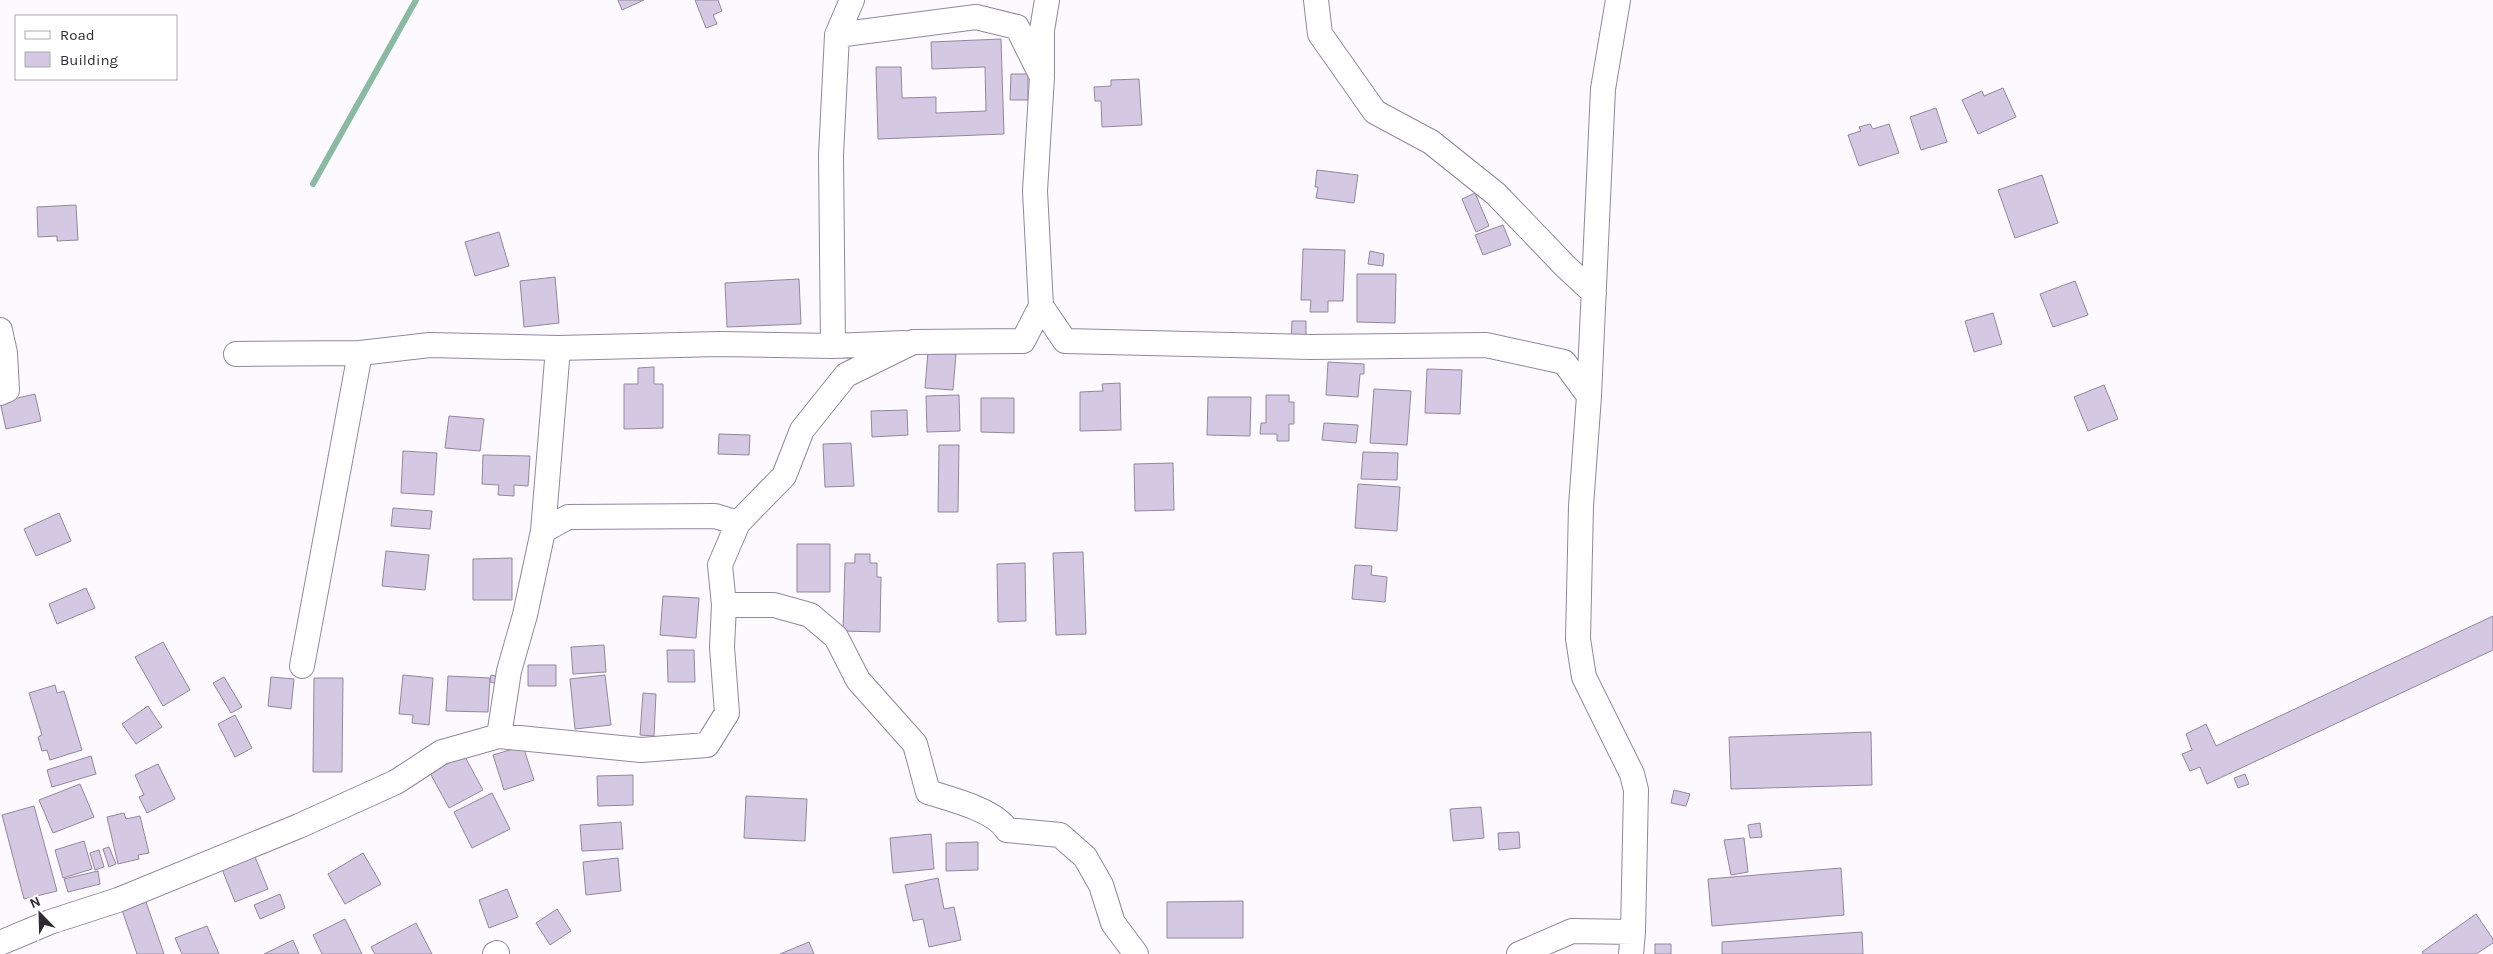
<svg xmlns="http://www.w3.org/2000/svg" width="2493" height="954" viewBox="0 0 2493 954" font-family="Karla,sans-serif">
	<rect width="100%" height="100%" fill="#fcf9ff"/>
	<g fill="none" stroke-linecap="round" stroke-linejoin="round">
		<!-- stream -->
		<path stroke="#8bbaa2" stroke-width="6" d="M 313,184 L 416,0"/>
	</g>
	<!-- building -->
	<path fill="#d4c8e2" stroke="#9387a0" d="M 618,0 L 644,0 L 622,10 Z
		M 695,0 L 718,0 L 722,11 L 713,15 L 717,24 L 706,28 Z
		M 1001,39 L 1004,134 L 878,139 L 876,67 L 901,67 L 902,98 L 936,97 L 936,113 L 986,111 L 985,67 L 932,69 L 931,42 Z
		M 1011,74 L 1028,74 L 1028,100 L 1010,100 Z
		M 1139,79 L 1142,125 L 1102,127 L 1101,101 L 1095,101 L 1094,87 L 1111,86 L 1111,80 Z
		M 2003,88 L 2016,117 L 1978,134 L 1962,100 L 1982,91 L 1984,96 Z
		M 1936,108 L 1947,142 L 1921,150 L 1910,117 Z
		M 1870,124 L 1873,129 L 1889,124 L 1899,153 L 1859,166 L 1848,135 L 1861,131 L 1859,127 Z
		M 1317,170 L 1358,175 L 1354,203 L 1316,198 L 1318,187 L 1315,187 Z
		M 2042,175 L 2058,223 L 2015,238 L 1998,190 Z
		M 1475,193 L 1489,226 L 1476,232 L 1462,199 Z
		M 76,205 L 78,240 L 57,241 L 57,236 L 38,237 L 37,207 Z
		M 1503,225 L 1511,245 L 1483,255 L 1475,235 Z
		M 499,232 L 509,266 L 475,276 L 465,242 Z
		M 1303,249 L 1345,250 L 1343,301 L 1328,301 L 1328,312 L 1310,312 L 1311,300 L 1301,300 Z
		M 1370,251 L 1384,254 L 1383,266 L 1368,264 Z
		M 1357,274 L 1396,274 L 1395,323 L 1357,322 Z
		M 555,277 L 559,323 L 524,327 L 520,281 Z
		M 799,279 L 801,324 L 727,327 L 725,283 Z
		M 2075,281 L 2088,315 L 2053,327 L 2040,294 Z
		M 1993,313 L 2002,344 L 1974,352 L 1965,321 Z
		M 1292,321 L 1306,321 L 1306,340 L 1291,340 Z
		M 928,352 L 956,354 L 953,390 L 925,388 Z
		M 1328,362 L 1364,364 L 1364,374 L 1360,374 L 1358,397 L 1326,395 Z
		M 654,367 L 654,384 L 663,384 L 663,428 L 624,429 L 624,384 L 638,384 L 638,368 Z
		M 1427,369 L 1462,370 L 1460,414 L 1425,413 Z
		M 1120,383 L 1121,430 L 1080,431 L 1080,392 L 1103,391 L 1102,384 Z
		M 2104,385 L 2118,419 L 2088,431 L 2074,397 Z
		M 1374,389 L 1411,391 L 1407,445 L 1370,443 Z
		M 35,394 L 41,421 L 6,429 L 0,402 Z
		M 959,395 L 960,431 L 927,432 L 926,396 Z
		M 1266,395 L 1289,395 L 1289,402 L 1294,402 L 1294,424 L 1289,424 L 1289,441 L 1277,441 L 1277,434 L 1260,434 L 1261,423 L 1266,423 Z
		M 1208,397 L 1251,397 L 1250,436 L 1207,435 Z
		M 981,398 L 1014,398 L 1014,433 L 981,432 Z
		M 907,410 L 908,435 L 872,437 L 871,411 Z
		M 449,416 L 484,419 L 480,451 L 445,448 Z
		M 1324,423 L 1358,425 L 1356,443 L 1322,440 Z
		M 719,434 L 750,435 L 749,455 L 718,454 Z
		M 851,443 L 854,486 L 825,487 L 823,444 Z
		M 939,445 L 959,445 L 958,512 L 938,512 Z
		M 403,451 L 437,453 L 434,495 L 401,493 Z
		M 1363,452 L 1398,453 L 1397,480 L 1361,479 Z
		M 483,455 L 530,456 L 528,486 L 514,485 L 514,496 L 498,495 L 499,485 L 482,484 Z
		M 1173,463 L 1174,510 L 1135,511 L 1134,464 Z
		M 1358,484 L 1400,487 L 1397,531 L 1355,528 Z
		M 393,508 L 432,511 L 430,529 L 391,526 Z
		M 59,513 L 71,541 L 36,556 L 24,529 Z
		M 797,544 L 830,544 L 830,592 L 797,592 Z
		M 386,551 L 429,555 L 425,590 L 382,586 Z
		M 1083,552 L 1086,634 L 1056,635 L 1053,553 Z
		M 855,554 L 870,554 L 870,563 L 877,563 L 877,577 L 881,577 L 880,632 L 843,631 L 845,563 L 855,563 Z
		M 512,558 L 512,600 L 473,600 L 473,559 Z
		M 1025,563 L 1026,621 L 998,622 L 997,564 Z
		M 1355,565 L 1372,566 L 1371,575 L 1387,577 L 1385,602 L 1352,599 Z
		M 86,588 L 95,608 L 57,624 L 49,604 Z
		M 663,596 L 699,598 L 696,638 L 660,635 Z
		M 2493,616 L 2493,650 L 2207,784 L 2200,767 L 2190,771 L 2182,754 L 2192,750 L 2186,734 L 2206,724 L 2216,746 Z
		M 163,642 L 190,690 L 163,706 L 135,657 Z
		M 604,645 L 606,672 L 573,674 L 571,647 Z
		M 667,650 L 694,650 L 695,682 L 668,682 Z
		M 528,665 L 556,665 L 556,686 L 528,686 Z
		M 403,675 L 433,678 L 429,725 L 412,723 L 413,715 L 399,714 Z
		M 491,675 L 500,677 L 499,684 L 490,682 Z
		M 605,675 L 611,725 L 575,729 L 570,679 Z
		M 448,676 L 490,678 L 488,712 L 446,711 Z
		M 224,677 L 242,707 L 231,713 L 213,683 Z
		M 271,677 L 294,679 L 291,709 L 268,706 Z
		M 314,678 L 343,678 L 342,772 L 313,772 Z
		M 55,685 L 57,693 L 64,691 L 82,750 L 50,760 L 47,750 L 42,751 L 38,737 L 42,735 L 29,693 Z
		M 643,693 L 656,694 L 654,736 L 640,735 Z
		M 148,706 L 162,727 L 136,744 L 122,724 Z
		M 235,715 L 252,748 L 235,757 L 218,724 Z
		M 1871,732 L 1872,785 L 1731,789 L 1729,737 Z
		M 523,746 L 534,780 L 504,790 L 493,755 Z
		M 464,755 L 483,790 L 449,808 L 430,773 Z
		M 91,756 L 96,774 L 52,787 L 47,770 Z
		M 158,764 L 175,799 L 147,813 L 139,797 L 144,795 L 135,775 Z
		M 2245,774 L 2249,784 L 2238,788 L 2234,778 Z
		M 633,775 L 633,805 L 598,806 L 597,776 Z
		M 80,784 L 94,817 L 53,833 L 39,800 Z
		M 1674,790 L 1690,794 L 1686,806 L 1671,803 Z
		M 492,793 L 510,829 L 472,848 L 454,812 Z
		M 746,796 L 807,799 L 805,841 L 744,838 Z
		M 34,806 L 57,891 L 24,899 L 2,815 Z
		M 1481,807 L 1484,838 L 1453,841 L 1450,809 Z
		M 124,813 L 126,819 L 140,816 L 149,853 L 138,855 L 139,859 L 118,864 L 107,817 Z
		M 621,822 L 623,849 L 582,851 L 580,825 Z
		M 1760,823 L 1762,837 L 1750,838 L 1748,825 Z
		M 1519,832 L 1520,848 L 1499,850 L 1498,833 Z
		M 931,834 L 934,869 L 893,873 L 890,838 Z
		M 1744,838 L 1748,872 L 1731,875 L 1724,840 Z
		M 84,841 L 92,869 L 63,878 L 55,850 Z
		M 978,842 L 978,870 L 946,871 L 946,843 Z
		M 109,847 L 116,864 L 109,867 L 103,849 Z
		M 99,850 L 104,867 L 95,870 L 90,853 Z
		M 253,852 L 268,889 L 235,902 L 220,864 Z
		M 363,853 L 381,884 L 345,904 L 328,874 Z
		M 618,858 L 621,891 L 586,895 L 583,862 Z
		M 1841,868 L 1844,915 L 1712,926 L 1708,879 Z
		M 98,871 L 100,884 L 68,892 L 64,879 Z
		M 938,878 L 944,909 L 954,907 L 961,940 L 929,947 L 923,919 L 913,921 L 905,885 Z
		M 507,889 L 518,917 L 489,928 L 479,900 Z
		M 280,894 L 285,908 L 260,919 L 254,905 Z
		M 1243,901 L 1243,938 L 1167,938 L 1167,902 Z
		M 146,902 L 164,954 L 137,954 L 122,910 Z
		M 557,909 L 571,931 L 550,945 L 536,923 Z
		M 2476,914 L 2493,939 L 2493,943 L 2476,954 L 2423,954 L 2422,952 Z
		M 345,919 L 362,954 L 322,954 L 313,935 Z
		M 416,923 L 432,954 L 375,954 L 371,947 Z
		M 207,926 L 219,954 L 182,954 L 175,938 Z
		M 1862,932 L 1863,954 L 1722,954 L 1722,942 Z
		M 293,940 L 299,954 L 264,954 Z
		M 809,942 L 814,954 L 780,954 Z
		M 1655,944 L 1671,944 L 1671,954 L 1655,954 Z"/>
	<g fill="none" stroke-linecap="round" stroke-linejoin="round">
		<!-- minor casing -->
		<g stroke="#9287a0" stroke-width="26">
			<path id="minor" d="M 1316,0 L 1320,34 L 1375,112 L 1431,142 L 1496,194 L 1565,266 L 1594,293
				M 837,35 L 852,0
				M 1042,73 L 1042,30 L 1047,0
				M 0,330 L 5,353 L 7,390 L 0,393
				M 833,346 L 904,343
				M 236,354 L 360,353 L 430,345 L 558,348
				M 1589,396 L 1603,89 L 1618,0
				M 543,531 L 568,517 L 715,516 L 738,523 L 784,476 L 802,430 L 846,375 L 913,342 L 1023,341 L 1041,306 L 1065,341 L 1311,347 L 1486,345 L 1564,362 L 1589,396 L 1581,506 L 1578,639 L 1584,677 L 1632,774 L 1636,790 L 1633,932 L 1631,954
				M 724,605 L 774,605 L 810,615 L 836,637 L 858,680 L 915,744 L 928,792 C 950,799 995,810 1007,830 L 1060,835 L 1085,857 L 1101,885 L 1113,923 L 1136,954
				M 302,666 L 360,353
				M 499,736 L 641,750 L 707,745 L 727,713 L 722,647 L 724,605 L 720,565 L 738,523
				M 0,943 L 50,922 L 118,900 L 299,826 L 396,782 L 442,752 L 499,736 L 509,671 L 525,615 L 543,531 L 558,348 L 719,344 L 833,346 L 831,155 L 837,35 L 976,17 L 1017,27 L 1042,77 L 1035,191 L 1041,306
				M 495,954 L 497,953
				M 1519,954 L 1572,931 L 1633,932"/>
		</g>
		<!-- minor -->
		<use href="#minor" stroke="#fff" stroke-width="24"/>
	</g>
	<!-- legend -->
	<rect x="15" y="15" width="162" height="65" fill="#ffffff" stroke="#acaaae"/>
	<rect x="25" y="31" width="25" height="8" fill="#ffffff" stroke="#acaaae"/>
	<text x="60" y="40" font-size="15" fill="#2f2a34">Road</text>
	<rect x="25" y="52" width="25" height="15" fill="#d4c8e2" stroke="#acaaae"/>
	<text x="60" y="65" font-size="15" fill="#2f2a34">Building</text>
	<!-- north arrow -->
	<g transform="translate(40 914) rotate(337)" stroke="#ffffff" stroke-width="4" paint-order="stroke">
	<path d="M0-4L9 19L0 12L-9 19Z" fill="#2f2a34"/>
	<text y="-8" font-size="14" font-weight="bold" text-anchor="middle" fill="#2f2a34">N</text>
	</g>
</svg>
